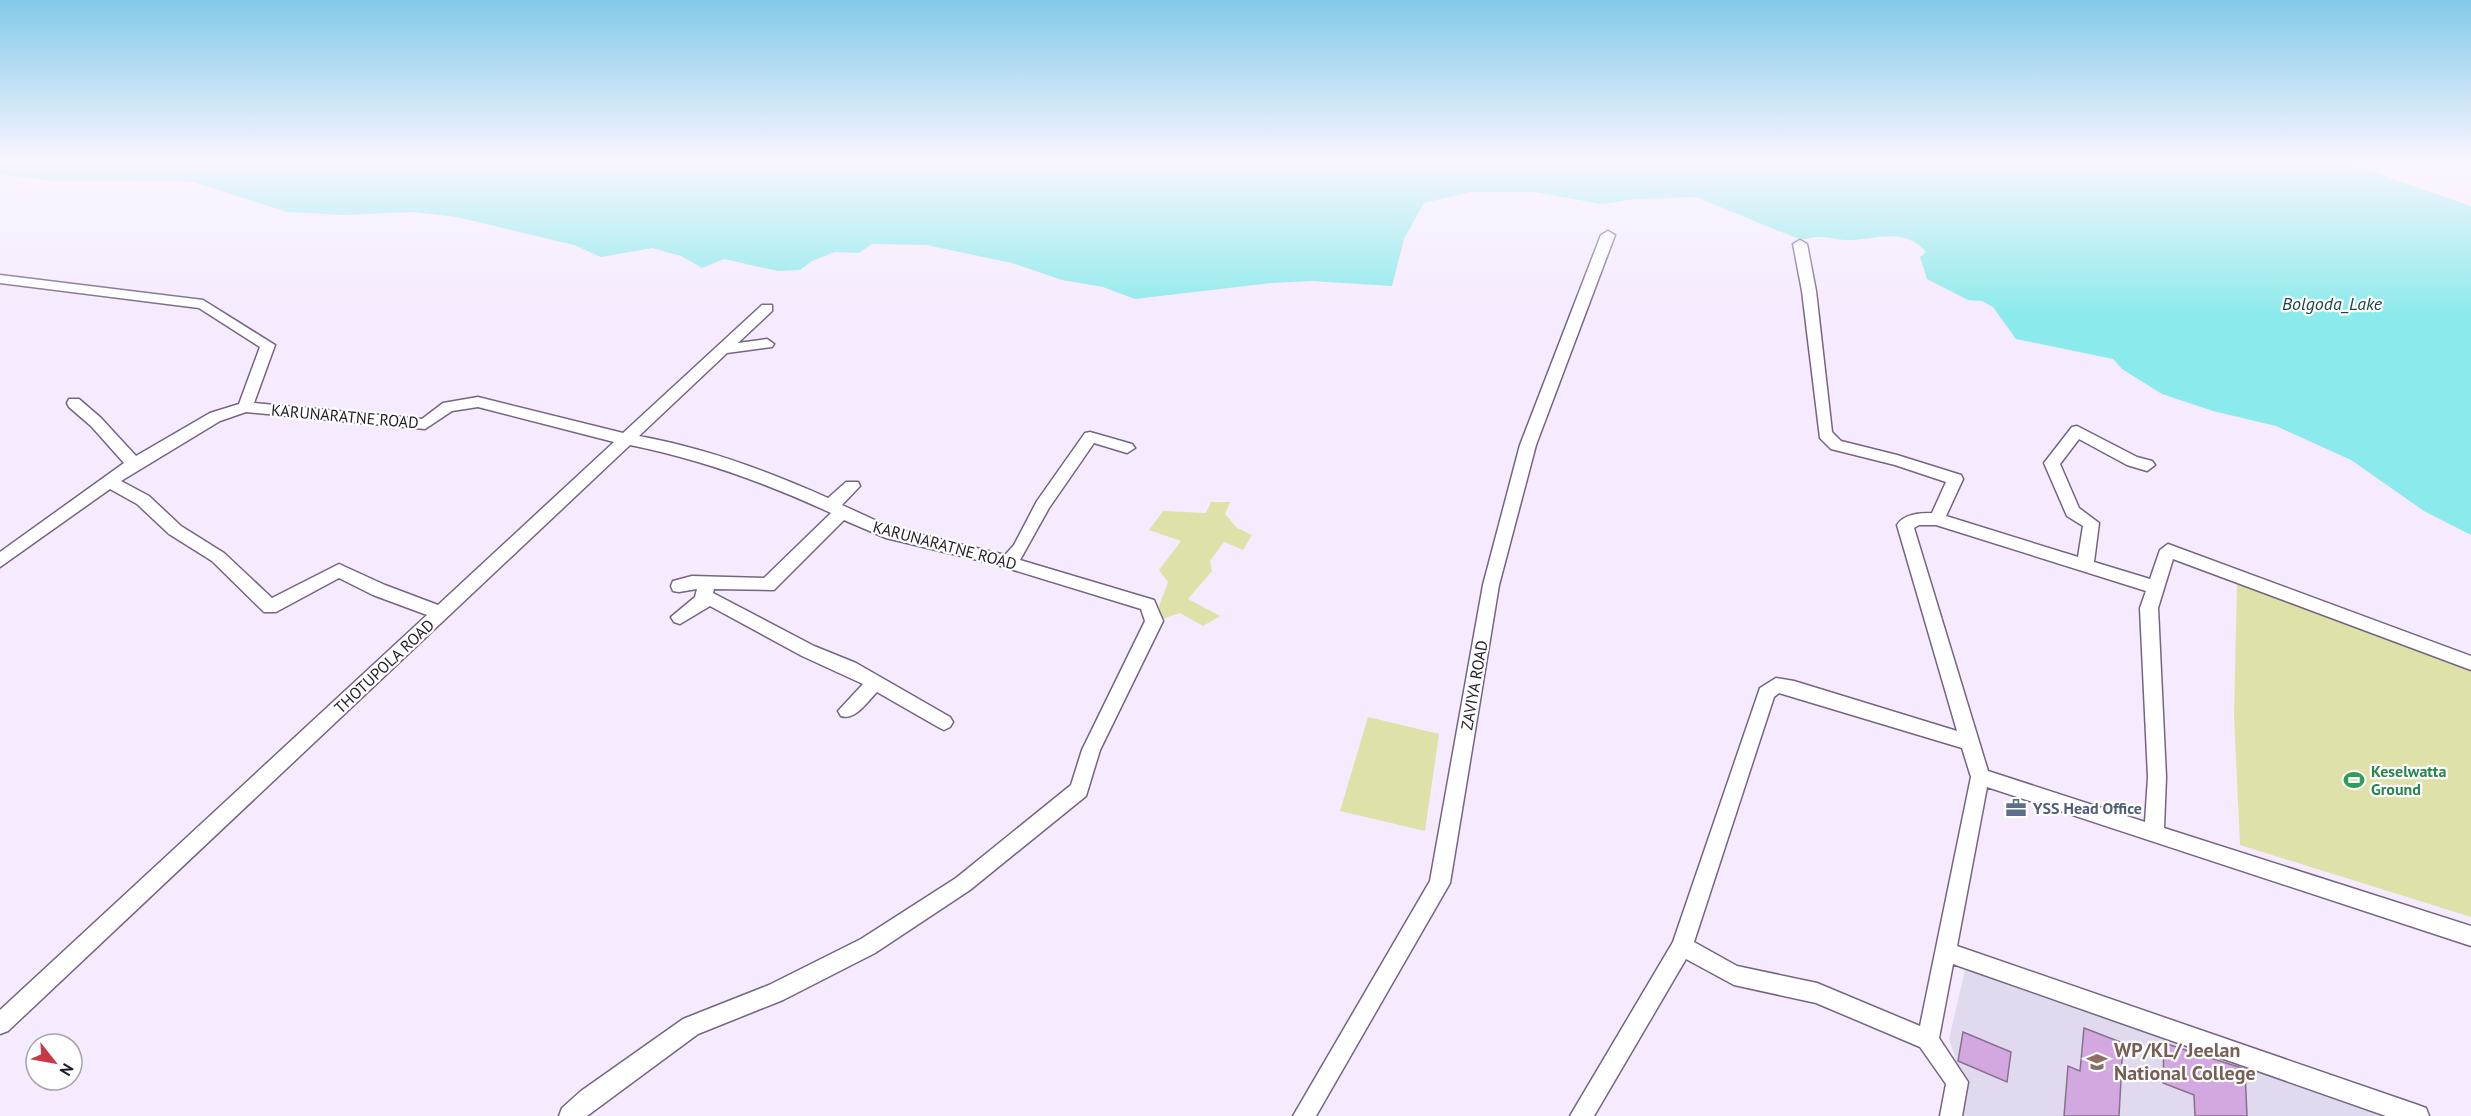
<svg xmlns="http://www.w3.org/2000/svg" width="2471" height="1116" viewBox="0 0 2471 1116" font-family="'PT Sans',sans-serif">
	<rect width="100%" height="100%" fill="#f5eafe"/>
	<!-- education -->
	<path fill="#e1d9ee" d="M 1966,966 L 2391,1116 L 1958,1116 L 1964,1085 L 1949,1039 Z"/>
	<!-- green -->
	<path fill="#dfe2a8" d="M 1211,502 L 1230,502 L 1225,514 L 1237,528 L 1252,535 L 1243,550 L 1224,542 L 1210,561 L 1212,571 L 1188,599 L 1220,616 L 1203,626 L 1180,613 L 1162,619 L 1159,606 L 1168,582 L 1159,570 L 1181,541 L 1149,530 L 1163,511 L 1206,513 Z
		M 2237,583 L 2471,668 L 2471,917 L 2240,845 L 2234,716 Z
		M 1368,717 L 1439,734 L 1425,831 L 1340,811 Z"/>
	<!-- water -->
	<path fill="#8beaeb" d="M 0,160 L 2338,160 L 2471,206 L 2471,535 L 2424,511 L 2351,460 L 2276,426 L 2213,411 L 2162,394 L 2122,369 L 2113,359 L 2016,339 L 1993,307 L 1982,301 L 1968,300 L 1927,279 L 1920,257 L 1926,252 C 1905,227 1877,239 1851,240 C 1831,240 1823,233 1801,240 L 1696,197 L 1636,199 L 1602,204 L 1533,192 L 1471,192 L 1424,203 L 1404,239 L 1392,286 L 1311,281 L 1271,283 L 1135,299 L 1103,287 L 1062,280 L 1012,263 L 926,245 L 872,244 L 859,253 L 835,252 L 812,261 L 800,270 L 778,271 L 724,259 L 702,268 L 681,256 L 652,248 L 601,257 L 574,245 L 457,217 L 413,212 L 343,215 L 287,212 L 193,182 L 53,181 L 0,174 Z"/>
	<!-- building -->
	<path fill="#d3a7df" stroke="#87718d" stroke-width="1.5" d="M 2084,1028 L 2123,1043 L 2119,1116 L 2064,1116 L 2068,1066 L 2080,1071 Z
		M 1963,1032 L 2011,1052 L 2007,1082 L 1958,1061 Z
		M 2164,1043 L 2245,1069 L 2247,1116 L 2195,1116 L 2194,1095 L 2163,1083 Z"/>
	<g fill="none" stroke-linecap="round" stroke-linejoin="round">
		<!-- minor casing -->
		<g stroke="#756582" stroke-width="3">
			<path id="minor" d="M 1608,231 L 1615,235 L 1536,445 L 1499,585 L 1450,883 L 1316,1116 L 1293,1116 L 1430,881 L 1483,585 L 1520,445 L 1601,235 Z
				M 1800,240 L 1807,244 L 1816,291 L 1832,432 L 1841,441 L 1897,455 L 1961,475 L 1963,479 L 1946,516 L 2078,557 L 2083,526 L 2067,516 L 2044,463 L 2072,427 L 2077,426 L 2137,457 L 2152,461 L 2155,465 L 2147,471 L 2127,465 L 2079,439 L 2060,464 L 2079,508 L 2099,523 L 2094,562 L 2150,579 L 2160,550 L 2168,544 L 2471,656 L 2471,670 L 2173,559 L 2158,608 L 2166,777 L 2164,828 L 2471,926 L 2471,946 L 1987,787 L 1957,946 L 2418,1105 L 2426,1108 L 2429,1116 L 2386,1116 L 1953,964 L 1939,1038 L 1968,1082 L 1962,1116 L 1940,1116 L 1946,1084 L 1920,1047 L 1816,1003 L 1734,985 L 1686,959 L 1594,1116 L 1570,1116 L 1673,942 L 1760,688 L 1776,678 L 1794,681 L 1957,731 L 1897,525 C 1904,514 1919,513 1932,513 L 1946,482 L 1895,465 L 1831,449 L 1820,438 L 1802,291 L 1793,244 ZM 1919,525 L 1936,525 L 2146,591 L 2140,608 L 2148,777 L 2145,822 L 1988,771 L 1914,528 ZM 1779,693 L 1962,748 L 1971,777 L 1920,1026 L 1817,983 L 1737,966 L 1694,942 L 1774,697 Z
				M 0,275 L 203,300 L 275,345 L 254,403 L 422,419 L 443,403 L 478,397 L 623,433 L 762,305 L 772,305 L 772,311 L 738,343 L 767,339 L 774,344 L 772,347 L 727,353 L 639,436 C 705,448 768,471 828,498 L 846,482 L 858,482 L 860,486 L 842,505 L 890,527 L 1005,555 L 1014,545 L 1037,501 L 1085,433 L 1090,432 L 1132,444 L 1135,448 L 1127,453 L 1094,443 L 1049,508 L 1020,560 L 1154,600 L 1163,621 L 1100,750 L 1086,796 L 970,890 L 875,953 L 783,1000 L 698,1034 L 587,1116 L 559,1116 L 562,1108 L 581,1091 L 683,1019 L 769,985 L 861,939 L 956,878 L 1071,785 L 1082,750 L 1145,621 L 1141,609 L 994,564 L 886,538 L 844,520 L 774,590 L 714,589 L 713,593 L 814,646 L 856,663 L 950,717 L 953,722 L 950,727 L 944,730 L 938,727 L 877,692 C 867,702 855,721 841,716 L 838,711 L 863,684 L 802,656 L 710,606 L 680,624 L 674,622 L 671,617 L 695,597 L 697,589 L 679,592 L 673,591 L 671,586 L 673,581 L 692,576 L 764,578 L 831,513 C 766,483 700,459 630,445 L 8,1031 L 0,1034 L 0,1010 L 427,615 L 373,595 L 339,578 L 276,612 L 264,612 L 212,561 L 169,534 L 137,504 L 110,489 L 0,567 L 0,552 L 124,463 L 91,426 L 69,407 L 67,403 L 69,399 L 79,399 L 101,418 L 136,456 L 210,413 L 239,404 L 260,347 L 199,308 L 0,283 ZM 478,407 L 614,442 L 438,605 L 385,585 L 339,564 L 272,598 L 224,553 L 181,526 L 149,496 L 121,481 L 220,421 L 246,412 L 425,429 L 452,411 Z"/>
		</g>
		<!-- minor -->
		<use href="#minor" fill="#fff" fill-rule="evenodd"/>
	</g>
	<!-- sky -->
	<linearGradient id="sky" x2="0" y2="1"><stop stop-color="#83cae9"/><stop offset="0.51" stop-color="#faf6ff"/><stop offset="1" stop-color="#faf6ff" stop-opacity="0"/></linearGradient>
	<rect width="2471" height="316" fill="url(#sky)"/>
	<!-- icons -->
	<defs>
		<g id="stadium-bare" transform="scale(1.62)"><path d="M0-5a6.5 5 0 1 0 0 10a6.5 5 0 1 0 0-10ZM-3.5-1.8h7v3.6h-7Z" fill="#2e9e5b" stroke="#fff" stroke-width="2.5" paint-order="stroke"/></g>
		<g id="office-bare" transform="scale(1.62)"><path d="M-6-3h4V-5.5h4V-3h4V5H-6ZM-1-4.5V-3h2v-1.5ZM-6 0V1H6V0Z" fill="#5c6f8a" stroke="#fff" stroke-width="2.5" paint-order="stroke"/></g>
		<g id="school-bare" transform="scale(1.62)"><path d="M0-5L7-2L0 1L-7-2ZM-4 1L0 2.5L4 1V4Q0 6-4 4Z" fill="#8d6e63" stroke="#fff" stroke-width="2.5" paint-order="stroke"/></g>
	</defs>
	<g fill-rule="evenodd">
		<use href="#stadium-bare" x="2354" y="780"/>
		<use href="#office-bare" x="2016" y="808"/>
		<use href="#school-bare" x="2097" y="1062"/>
	</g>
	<g text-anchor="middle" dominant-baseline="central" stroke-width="4.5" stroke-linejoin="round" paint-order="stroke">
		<!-- street labels -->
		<g font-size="16" fill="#221c28" stroke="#fff">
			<text transform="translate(345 416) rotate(5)">KARUNARATNE ROAD</text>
			<text transform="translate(945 545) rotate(15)">KARUNARATNE ROAD</text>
			<text transform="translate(384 666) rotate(-43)">THOTUPOLA ROAD</text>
			<text transform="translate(1474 685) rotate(-80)">ZAVIYA ROAD</text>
		</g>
		<!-- leisure labels -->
		<g font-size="16" font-weight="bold" fill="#27864d" stroke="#fff" text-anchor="start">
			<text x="2371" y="771">Keselwatta<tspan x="2371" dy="18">Ground</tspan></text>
		</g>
		<!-- service labels -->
		<g font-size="16" font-weight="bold" fill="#4e5e75" stroke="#fff" text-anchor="start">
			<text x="2033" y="808">YSS Head Office</text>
		</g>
		<!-- water labels -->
		<g font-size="18" font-style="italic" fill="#1a4646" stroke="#fff">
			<text x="2332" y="303">Bolgoda_Lake</text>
		</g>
		<!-- near-education labels -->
		<g font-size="20" font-weight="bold" fill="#785e54" stroke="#fff" text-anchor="start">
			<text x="2114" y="1050">WP/KL/ Jeelan<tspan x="2114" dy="23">National College</tspan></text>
		</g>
	</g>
	<!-- north arrow -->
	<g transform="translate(54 1062) rotate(121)"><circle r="28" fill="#ffffff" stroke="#a7a4a9" stroke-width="1.5"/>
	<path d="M0-4.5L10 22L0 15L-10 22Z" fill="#c93847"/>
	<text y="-9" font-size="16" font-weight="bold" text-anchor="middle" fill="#221c28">N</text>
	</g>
</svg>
